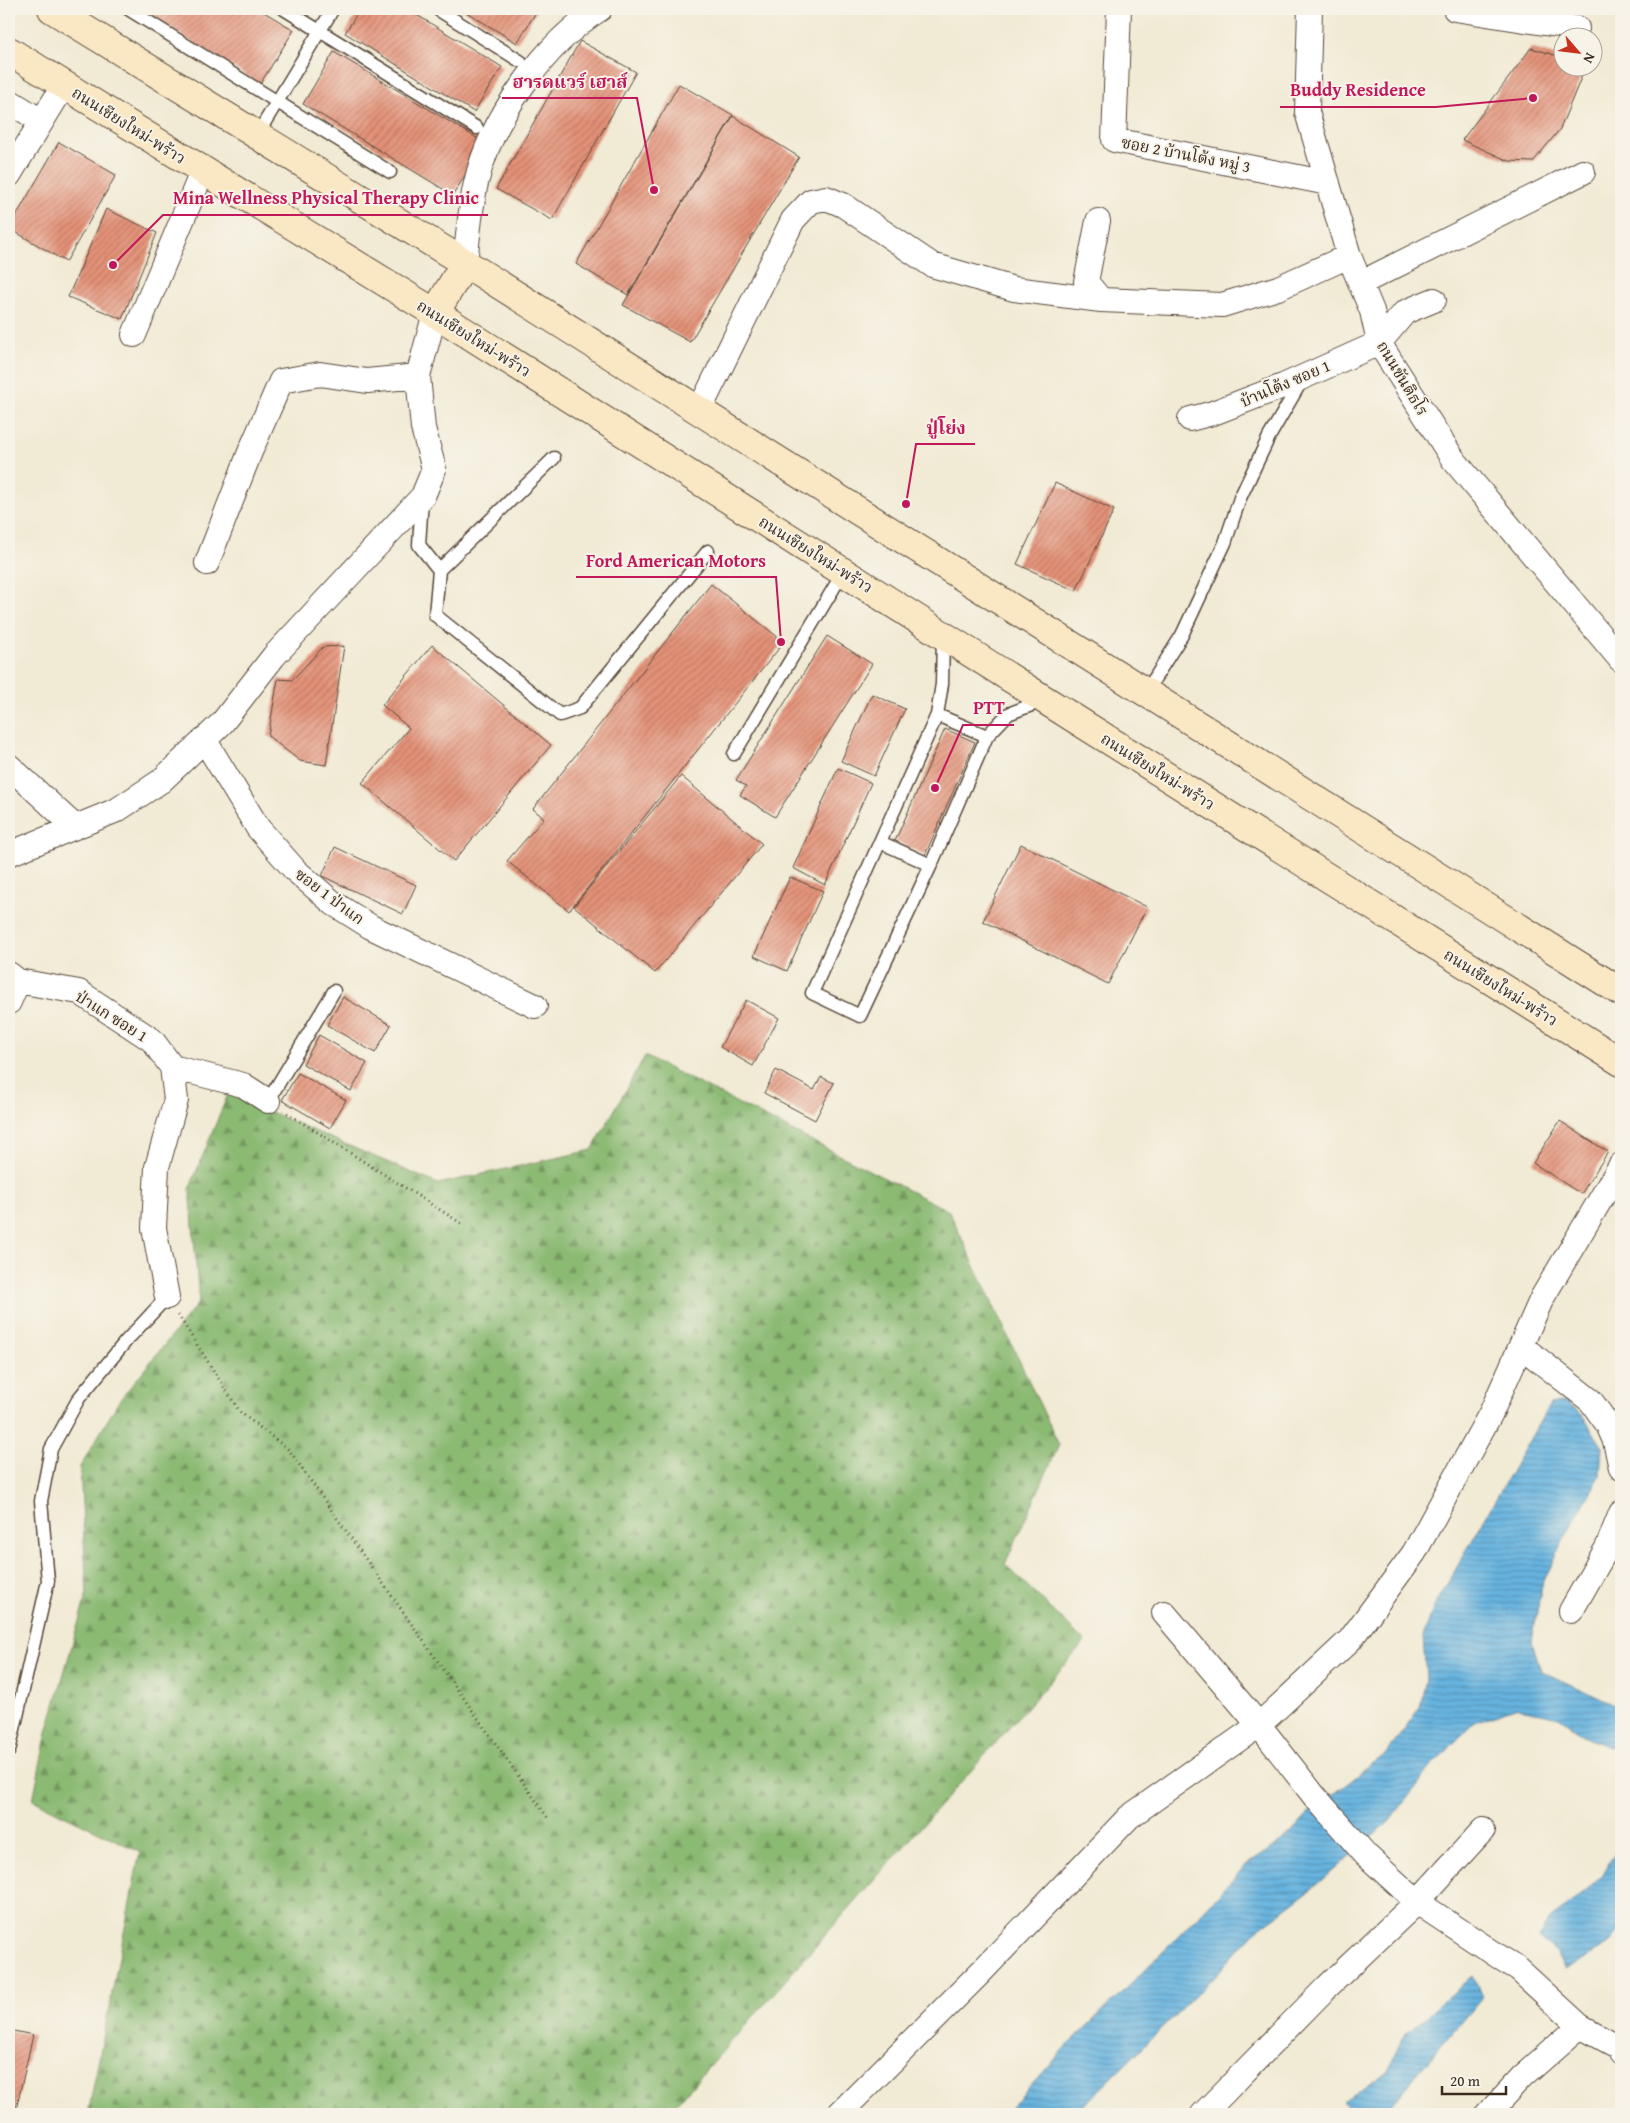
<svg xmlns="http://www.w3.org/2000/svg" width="1630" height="2123" viewBox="0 0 1630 2123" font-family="'Gentium Book Plus','Noto Serif Thai',serif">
	<defs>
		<pattern id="forest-firs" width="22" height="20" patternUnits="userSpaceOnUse" patternTransform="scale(1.25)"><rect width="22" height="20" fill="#8bba73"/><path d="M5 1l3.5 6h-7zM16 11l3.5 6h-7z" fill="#73975e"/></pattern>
		<pattern id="water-rules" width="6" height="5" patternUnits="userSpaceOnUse" patternTransform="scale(1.25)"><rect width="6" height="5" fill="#66b3df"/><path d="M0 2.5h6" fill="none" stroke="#5592b4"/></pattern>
		<pattern id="building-hatch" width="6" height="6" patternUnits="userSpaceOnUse" patternTransform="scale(1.25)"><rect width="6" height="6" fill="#e49278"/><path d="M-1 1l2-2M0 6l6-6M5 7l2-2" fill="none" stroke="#ba7762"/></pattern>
	</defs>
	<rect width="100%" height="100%" fill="#f7f3e8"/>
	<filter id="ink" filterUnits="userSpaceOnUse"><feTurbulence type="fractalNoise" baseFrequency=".02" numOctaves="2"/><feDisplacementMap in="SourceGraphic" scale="10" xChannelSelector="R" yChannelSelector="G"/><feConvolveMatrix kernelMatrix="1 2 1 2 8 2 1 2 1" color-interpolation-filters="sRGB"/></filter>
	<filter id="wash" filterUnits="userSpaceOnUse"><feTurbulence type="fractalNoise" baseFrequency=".0096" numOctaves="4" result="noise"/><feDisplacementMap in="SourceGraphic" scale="20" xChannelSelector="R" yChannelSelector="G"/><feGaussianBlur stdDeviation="1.12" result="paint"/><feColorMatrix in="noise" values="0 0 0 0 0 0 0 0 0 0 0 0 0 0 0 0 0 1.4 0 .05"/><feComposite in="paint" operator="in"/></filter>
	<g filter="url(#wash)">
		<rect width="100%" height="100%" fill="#f1ead4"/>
		<!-- forest -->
		<path fill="url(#forest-firs)" stroke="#637248" d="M 645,1056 L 949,1211 L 1059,1445 L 1005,1564 L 1085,1642 L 667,2114 L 88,2114 L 140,1852 L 33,1800 L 46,1736 L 87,1593 L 80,1467 L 119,1401 L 199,1302 L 190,1187 L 228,1094 L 438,1184 L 592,1150 Z"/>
		<!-- water -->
		<path fill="url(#water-rules)" stroke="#506e7e" d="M 1566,1401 L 1583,1416 L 1602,1446 L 1600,1476 L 1564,1539 L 1542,1585 L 1532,1641 L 1541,1671 L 1621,1708 L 1621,1756 L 1614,1749 L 1589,1739 L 1559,1717 L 1515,1708 L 1475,1722 L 1435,1762 L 1389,1822 L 1317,1885 L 1253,1933 L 1216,1975 L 1075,2114 L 1005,2114 L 1070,2043 L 1171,1944 L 1249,1863 L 1284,1840 L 1307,1815 L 1388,1752 L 1420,1707 L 1426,1679 L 1423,1637 L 1433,1609 L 1550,1404 Z
			M 1621,1842 L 1621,1929 L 1608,1945 L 1565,1969 L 1555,1951 L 1539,1937 L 1551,1918 L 1577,1899 L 1603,1874 Z
			M 1473,1976 L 1482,1997 L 1383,2114 L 1354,2114 L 1343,2102 L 1387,2072 L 1405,2034 Z"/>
		<g id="blocks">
			<!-- building -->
			<path fill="url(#building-hatch)" d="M 138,9 L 259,9 L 294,30 L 260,84 Z
				M 360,9 L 407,9 L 502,67 L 474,112 L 345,33 Z
				M 461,9 L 538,9 L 517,43 Z
				M 580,41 L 636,72 L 552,220 L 496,189 Z
				M 1531,48 L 1562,57 L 1562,68 L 1585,68 L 1560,129 L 1533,162 L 1509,161 L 1462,140 Z
				M 334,52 L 485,143 L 453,195 L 303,104 Z
				M 679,84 L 733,115 L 628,295 L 576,264 Z
				M 733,116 L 799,157 L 690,342 L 623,305 Z
				M 59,142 L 116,175 L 66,262 L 9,228 Z
				M 106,209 L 157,233 L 122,319 L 68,297 Z
				M 1055,483 L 1114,510 L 1076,591 L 1017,564 Z
				M 711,584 L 784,642 L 569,911 L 507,861 L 544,818 L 533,809 Z
				M 827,636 L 872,664 L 775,817 L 740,795 L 746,786 L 736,780 Z
				M 432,645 L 551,745 L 454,861 L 362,783 L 409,728 L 382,705 Z
				M 344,646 L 326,765 L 300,761 L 268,736 L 278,679 L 292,680 L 323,647 Z
				M 872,694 L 905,709 L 874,776 L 841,761 Z
				M 945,729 L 975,742 L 925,855 L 895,841 Z
				M 838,768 L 871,783 L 825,885 L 793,868 Z
				M 681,776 L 762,844 L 655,973 L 574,906 Z
				M 1021,844 L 1147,907 L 1108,984 L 983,921 Z
				M 335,847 L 416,885 L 403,914 L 322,876 Z
				M 790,877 L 823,891 L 787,971 L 754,956 Z
				M 343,997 L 391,1025 L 375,1053 L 327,1025 Z
				M 746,1000 L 779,1018 L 753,1066 L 720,1047 Z
				M 319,1035 L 367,1063 L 351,1091 L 303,1064 Z
				M 776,1070 L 814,1090 L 821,1077 L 834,1083 L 815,1120 L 764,1093 Z
				M 298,1073 L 346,1100 L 330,1128 L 282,1100 Z
				M 1560,1121 L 1608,1152 L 1581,1194 L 1533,1163 Z
				M 9,2030 L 33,2035 L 15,2114 L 9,2114 Z"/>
		</g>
	</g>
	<g filter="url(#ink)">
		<use href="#blocks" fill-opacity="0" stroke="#564739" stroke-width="1"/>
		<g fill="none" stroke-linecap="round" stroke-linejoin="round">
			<!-- lane casing -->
			<g stroke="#564739" stroke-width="15">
				<path id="lane" d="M 128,9 L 390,172
					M 284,9 L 477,128
					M 437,9 L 520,61
					M 257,135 L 333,9
					M 422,499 L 419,545 L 439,570 L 435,615 L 560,715 L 580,708 L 708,551
					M 439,570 L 554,458
					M 943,636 L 942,684 L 937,715 L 812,993 L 860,1016 L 931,865 L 987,736 L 1008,714 L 1045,700
					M 1146,692 L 1182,635 L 1225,543 L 1240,498 L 1269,437 L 1302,380
					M 937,715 L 987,736
					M 734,754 L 844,571
					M 880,842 L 931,865
					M 268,1101 L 334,991
					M 9,1751 L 48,1581 L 41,1501 L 51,1449 L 79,1398 L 126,1341 L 167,1297"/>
			</g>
			<!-- street casing -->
			<g stroke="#564739" stroke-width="26">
				<path id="street" d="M 1119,9 L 1114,140 L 1328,183
					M 1310,9 L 1307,112 L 1349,256 L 1372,311 L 1379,343 L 1453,459 L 1621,660
					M 1455,9 L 1577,28
					M 9,101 L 41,121
					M 9,175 L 64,85
					M 1098,221 L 1086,282 L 1101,300 L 1222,305 L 1278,288 L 1349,256
					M 465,263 C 468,236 470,209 476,183 C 490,120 545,43 600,9
					M 1361,283 L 1583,172
					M 134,335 L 203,170
					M 699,411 L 793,220 L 811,201 L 826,198 L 843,205 L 932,265 L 1014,289 L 1101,300
					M 1190,419 L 1213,413 L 1283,386 L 1379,343 L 1405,312 L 1434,300
					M 207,563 L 250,452 L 281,381 L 320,374 L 367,381 L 418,376
					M 204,739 L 258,828 L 295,870 L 333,903 L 371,927 L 535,1006
					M 9,766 L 75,827
					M 9,854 L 117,810 L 161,781 L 222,723 L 274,656 L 423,496 L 434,469 L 423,428 L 418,376 L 435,313
					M 9,974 L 18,981 L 79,992 L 152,1040 L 172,1067 L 176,1100 L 157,1167 L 154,1228 L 167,1297
					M 9,1002 L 18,981
					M 172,1067 L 243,1085 L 268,1101
					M 1521,1346 L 1591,1401 L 1608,1425 L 1615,1441 L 1621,1468
					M 1571,1611 L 1607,1548 L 1621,1513
					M 1164,1613 L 1259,1725 L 1315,1797 L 1366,1855 L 1417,1902 L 1519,1970 L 1580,2026 L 1619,2047 L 1621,2052
					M 839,2114 L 981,1972 L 1129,1817 L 1259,1725 L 1350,1640 L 1414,1553 L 1491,1413 L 1542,1298 L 1621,1165
					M 1203,2114 L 1327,1987 L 1417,1902 L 1483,1830
					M 1488,2114 L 1522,2077 L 1580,2026"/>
			</g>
			<!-- secondary casing -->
			<g stroke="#564739" stroke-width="30">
				<path id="secondary" d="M 52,9 L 465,263 L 1621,992
					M 9,51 L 435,313 L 1045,700 L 1621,1062
					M 435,313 L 465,263"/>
			</g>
			<!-- path -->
			<path stroke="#564739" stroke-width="3" stroke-dasharray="1 4" stroke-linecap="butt" d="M 287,1113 L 464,1225
				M 178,1315 L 240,1412 L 289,1450 L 548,1818"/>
			<!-- lane -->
			<use href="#lane" stroke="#fff" stroke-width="12"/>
			<!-- street -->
			<use href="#street" stroke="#fff" stroke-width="24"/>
			<!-- secondary -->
			<use href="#secondary" stroke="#fae7c3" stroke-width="28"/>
		</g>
	</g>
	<g text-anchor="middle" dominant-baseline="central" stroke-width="4" stroke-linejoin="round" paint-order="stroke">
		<!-- street labels -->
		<g font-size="16" fill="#3b2a1e" stroke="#f7f3e8">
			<text transform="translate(129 125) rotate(32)">ถนนเชียงใหม่-พร้าว</text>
			<text transform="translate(1186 154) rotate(11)">ซอย 2 บ้านโต้ง หมู่ 3</text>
			<text transform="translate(474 338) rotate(32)">ถนนเชียงใหม่-พร้าว</text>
			<text transform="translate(1403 378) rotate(59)">ถนนขันติธโร</text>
			<text transform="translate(1285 383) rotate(-23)">บ้านโต้ง ซอย 1</text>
			<text transform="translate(816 554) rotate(32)">ถนนเชียงใหม่-พร้าว</text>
			<text transform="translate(1158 771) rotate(32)">ถนนเชียงใหม่-พร้าว</text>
			<text transform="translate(330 896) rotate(37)">ซอย 1 ป่าแก</text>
			<text transform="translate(1501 987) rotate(32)">ถนนเชียงใหม่-พร้าว</text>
			<text transform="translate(112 1016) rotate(32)">ป่าแก ซอย 1</text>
		</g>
	</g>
	<!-- callouts -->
	<path fill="none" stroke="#c2185b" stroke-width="2" d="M654 190L637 98H502M1533 98L1436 107H1280M113 265L163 215H488M906 504L916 444H975M781 642L776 577H576M935 788L963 725H1014"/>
	<g fill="#c2185b" stroke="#f7f3e8" stroke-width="2">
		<circle cx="654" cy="190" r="5"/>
		<circle cx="1533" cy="98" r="5"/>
		<circle cx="113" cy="265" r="5"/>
		<circle cx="906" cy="504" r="5"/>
		<circle cx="781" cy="642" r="5"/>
		<circle cx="935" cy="788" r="5"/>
	</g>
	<g font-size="18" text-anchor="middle" font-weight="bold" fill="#c2185b" stroke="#f7f3e8" stroke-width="4" stroke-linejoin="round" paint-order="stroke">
		<text x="570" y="88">ฮารดแวร์ เฮาส์</text>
		<text x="1358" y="96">Buddy Residence</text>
		<text x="326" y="204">Mina Wellness Physical Therapy Clinic</text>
		<text x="946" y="434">ปู่โย่ง</text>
		<text x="676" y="567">Ford American Motors</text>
		<text x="989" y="714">PTT</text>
	</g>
	<!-- margin -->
	<rect width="1630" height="2123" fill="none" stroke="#f7f3e8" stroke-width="30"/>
	<!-- north arrow -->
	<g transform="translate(1578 52) rotate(118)"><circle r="24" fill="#f7f3e8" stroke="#aca397"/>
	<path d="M0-4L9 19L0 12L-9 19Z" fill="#c8321e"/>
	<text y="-8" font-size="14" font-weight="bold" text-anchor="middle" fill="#3b2a1e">N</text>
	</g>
	<!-- scale -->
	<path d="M1442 2086v8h64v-8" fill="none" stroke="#3b2a1e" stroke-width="2.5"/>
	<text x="1450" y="2086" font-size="15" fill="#3b2a1e" stroke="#f7f3e8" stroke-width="4" paint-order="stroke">20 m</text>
</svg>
